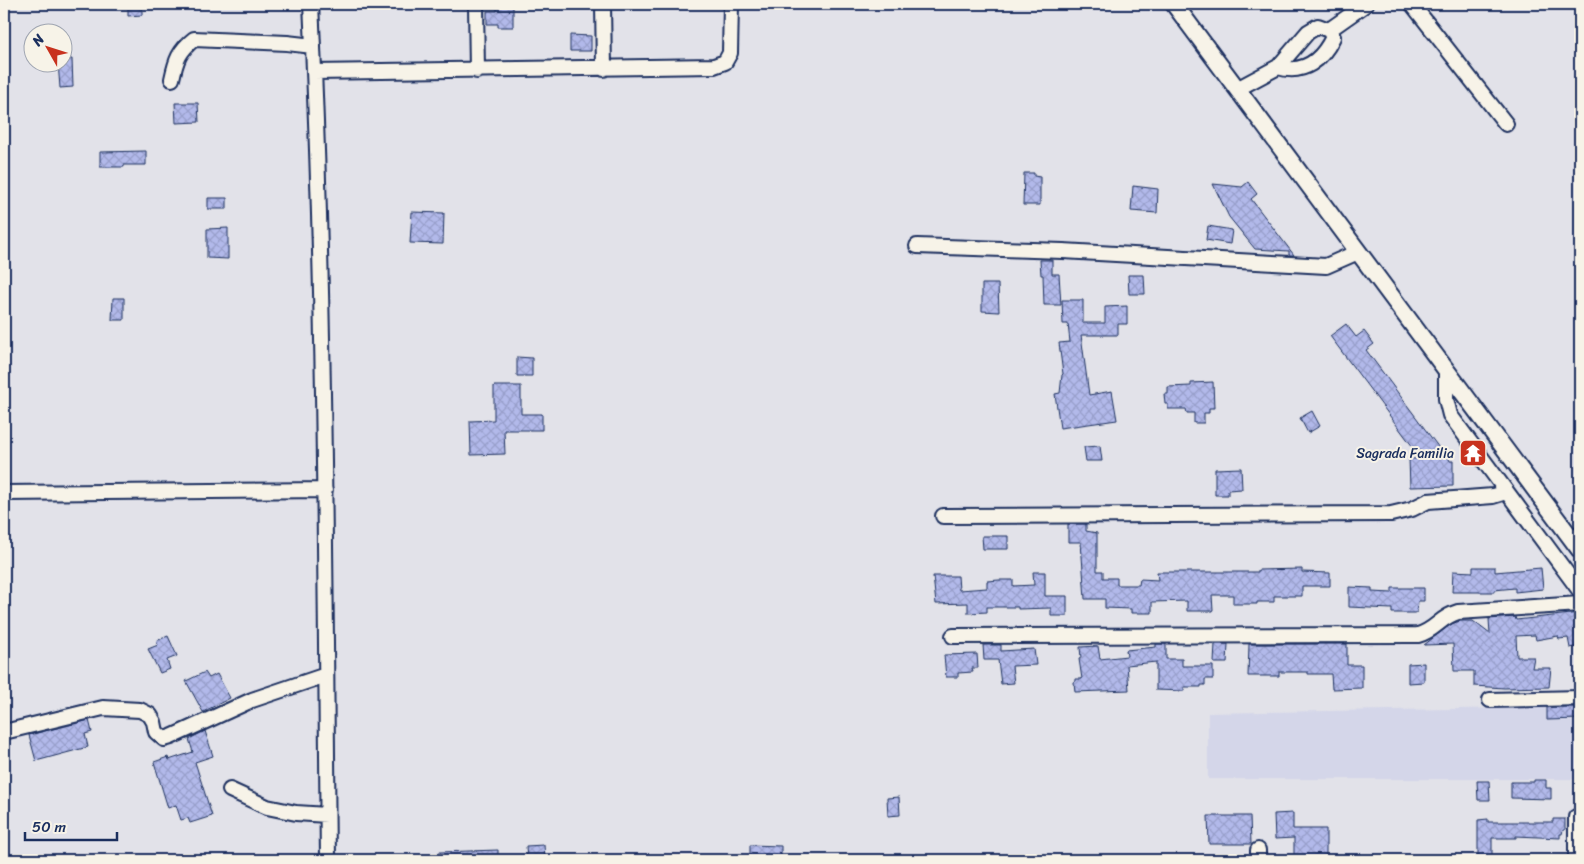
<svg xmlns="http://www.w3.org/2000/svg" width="1584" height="864" viewBox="0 0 1584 864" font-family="Sriracha,sans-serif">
	<defs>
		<pattern id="building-cross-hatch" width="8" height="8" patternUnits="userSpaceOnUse" patternTransform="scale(1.25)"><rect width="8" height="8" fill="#b2b9ea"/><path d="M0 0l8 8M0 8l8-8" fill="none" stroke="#989fcb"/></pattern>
	</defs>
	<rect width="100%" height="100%" fill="#e2e2e9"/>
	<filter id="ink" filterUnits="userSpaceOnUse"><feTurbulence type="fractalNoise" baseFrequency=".02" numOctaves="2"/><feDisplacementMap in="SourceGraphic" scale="10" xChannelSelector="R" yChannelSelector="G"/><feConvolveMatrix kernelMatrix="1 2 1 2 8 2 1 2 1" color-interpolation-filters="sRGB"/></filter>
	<g filter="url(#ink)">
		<!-- built -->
		<path fill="#d4d6e9" d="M 1580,707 L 1580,779 L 1208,779 L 1208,713 Z"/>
		<!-- building -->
		<path fill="url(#building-cross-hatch)" stroke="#1b2f5e" d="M 128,4 L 142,4 L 142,15 L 128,16 Z
			M 497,4 L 513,4 L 513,27 L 498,27 L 498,24 L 487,24 L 487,11 L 497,11 Z
			M 570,35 L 591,36 L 591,51 L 570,51 Z
			M 62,59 L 72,59 L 73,87 L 60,88 L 58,62 L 62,62 Z
			M 175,103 L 198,103 L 199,122 L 176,123 Z
			M 146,151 L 146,165 L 124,165 L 124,167 L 100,167 L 100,152 Z
			M 1024,173 L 1034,173 L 1034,176 L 1040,177 L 1040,205 L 1023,205 Z
			M 1248,182 L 1257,194 L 1251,199 L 1294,255 L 1289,255 L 1289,251 L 1255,249 L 1229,217 L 1213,184 L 1242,187 Z
			M 1133,186 L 1158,189 L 1157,213 L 1131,211 Z
			M 208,198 L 227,198 L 227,209 L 208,209 Z
			M 412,212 L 444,213 L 443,244 L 410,243 Z
			M 1208,226 L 1232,230 L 1230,244 L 1206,240 Z
			M 228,228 L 228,259 L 207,258 L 207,229 Z
			M 1040,260 L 1052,260 L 1052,274 L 1059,274 L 1061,305 L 1044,305 L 1043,275 L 1041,275 Z
			M 1128,275 L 1144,275 L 1145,294 L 1129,294 Z
			M 982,284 L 998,284 L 999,312 L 982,311 Z
			M 113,298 L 124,298 L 124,320 L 112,320 Z
			M 1062,300 L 1083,300 L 1083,323 L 1105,323 L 1105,307 L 1127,306 L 1127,324 L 1118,324 L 1118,335 L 1081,335 L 1089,395 L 1112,391 L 1117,420 L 1060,428 L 1055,394 L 1060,393 L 1062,375 L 1063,374 L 1059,343 L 1070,342 L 1068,324 L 1063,324 Z
			M 1346,324 L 1356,337 L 1364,331 L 1374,344 L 1366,350 L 1445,456 L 1447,455 L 1450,461 L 1453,461 L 1453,486 L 1410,487 L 1409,459 L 1422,459 L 1330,336 Z
			M 517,357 L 532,358 L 532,376 L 517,376 Z
			M 1213,382 L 1214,408 L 1209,408 L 1209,413 L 1204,413 L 1204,423 L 1194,423 L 1194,413 L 1187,413 L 1186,409 L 1168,409 L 1168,404 L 1165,404 L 1164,394 L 1168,394 L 1168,387 L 1191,386 L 1191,383 Z
			M 494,386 L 521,386 L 521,414 L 542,414 L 542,430 L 504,430 L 505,454 L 471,455 L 470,421 L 494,420 Z
			M 1312,411 L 1320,426 L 1308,433 L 1300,418 Z
			M 1100,446 L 1102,461 L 1086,461 L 1084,447 Z
			M 1241,468 L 1242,489 L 1228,490 L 1228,495 L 1215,495 L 1215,469 Z
			M 1068,524 L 1086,524 L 1086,531 L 1097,533 L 1097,571 L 1103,571 L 1103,578 L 1117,578 L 1117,585 L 1139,585 L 1140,579 L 1158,580 L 1157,572 L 1258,572 L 1258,570 L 1302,569 L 1302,572 L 1330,573 L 1330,586 L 1302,586 L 1302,596 L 1274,596 L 1274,602 L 1257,602 L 1257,604 L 1233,604 L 1233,595 L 1212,595 L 1213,611 L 1187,611 L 1187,601 L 1152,602 L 1152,613 L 1131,613 L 1131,609 L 1105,608 L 1105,599 L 1085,599 L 1081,542 L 1068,542 Z
			M 982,536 L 1008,536 L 1008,549 L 983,549 Z
			M 1473,567 L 1495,567 L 1495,572 L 1541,568 L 1543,589 L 1515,592 L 1515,588 L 1494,590 L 1494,592 L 1452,592 L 1453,571 L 1473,572 Z
			M 1033,572 L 1045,572 L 1045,596 L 1067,596 L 1067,616 L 1051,616 L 1051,608 L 1018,609 L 1018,607 L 987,607 L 987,612 L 968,613 L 968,603 L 936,604 L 933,576 L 958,576 L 959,590 L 987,588 L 987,581 L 999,580 L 1013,580 L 1013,586 L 1034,585 Z
			M 1349,587 L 1372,588 L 1372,592 L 1392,593 L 1392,588 L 1424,588 L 1424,601 L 1418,601 L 1417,612 L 1414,613 L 1392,613 L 1392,609 L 1349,607 Z
			M 1580,613 L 1580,646 L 1570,648 L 1568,638 L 1559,639 L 1558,636 L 1536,640 L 1535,635 L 1516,636 L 1517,657 L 1534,657 L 1532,668 L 1551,668 L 1549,687 L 1504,688 L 1474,686 L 1474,671 L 1454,671 L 1453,644 L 1424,645 L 1451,624 L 1460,621 L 1473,621 L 1490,634 L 1489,619 L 1515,617 L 1516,620 Z
			M 168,636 L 177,656 L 167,660 L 170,669 L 160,673 L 148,649 L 158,645 L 156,641 Z
			M 1156,644 L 1166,644 L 1166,659 L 1182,659 L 1182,666 L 1213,666 L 1213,679 L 1205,679 L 1205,685 L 1201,685 L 1201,687 L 1184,687 L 1184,691 L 1156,690 L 1156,662 L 1127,665 L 1129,690 L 1075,692 L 1074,682 L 1076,681 L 1076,679 L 1082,679 L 1079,659 L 1081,658 L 1080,647 L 1098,646 L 1100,659 L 1127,656 L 1126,650 L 1156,647 Z
			M 1215,644 L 1228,644 L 1227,663 L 1214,663 Z
			M 1249,644 L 1347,644 L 1347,665 L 1362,665 L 1362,688 L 1332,689 L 1331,674 L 1308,674 L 1308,672 L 1279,672 L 1279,676 L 1248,676 Z
			M 983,645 L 1001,645 L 1001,651 L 1034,649 L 1036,665 L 1012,666 L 1014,683 L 1001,684 L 998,660 L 984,660 Z
			M 977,654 L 978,668 L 972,668 L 973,672 L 958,673 L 958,677 L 946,677 L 944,655 Z
			M 1424,663 L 1424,682 L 1408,683 L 1408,664 Z
			M 205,672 L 209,678 L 217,674 L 230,698 L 203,712 L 186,681 Z
			M 1547,707 L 1580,707 L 1580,719 L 1547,720 Z
			M 89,720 L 92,732 L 85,734 L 88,747 L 36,761 L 29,735 Z
			M 205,731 L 213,756 L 195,762 L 212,816 L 190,823 L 188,818 L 181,820 L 176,805 L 168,808 L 154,762 L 168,757 L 169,760 L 193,752 L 189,739 Z
			M 1534,780 L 1546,780 L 1546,788 L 1551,788 L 1551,799 L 1511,798 L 1511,782 L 1534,782 Z
			M 1477,781 L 1489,781 L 1490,800 L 1478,800 Z
			M 899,797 L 900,815 L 888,816 L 887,798 Z
			M 1293,813 L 1293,829 L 1326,829 L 1326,860 L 1294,860 L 1294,838 L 1275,839 L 1274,814 Z
			M 1208,816 L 1250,816 L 1251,844 L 1209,844 Z
			M 1488,819 L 1488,822 L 1553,822 L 1553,819 L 1565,819 L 1565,830 L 1563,830 L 1562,834 L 1560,834 L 1560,838 L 1516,836 L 1516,838 L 1492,838 L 1492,856 L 1478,856 L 1478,820 Z
			M 544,845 L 545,858 L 527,859 L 526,846 Z
			M 750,845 L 781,846 L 781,860 L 750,860 Z
			M 498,850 L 498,860 L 440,860 L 440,852 Z"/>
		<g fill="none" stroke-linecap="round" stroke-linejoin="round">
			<!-- minor casing -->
			<g stroke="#1b2f5e" stroke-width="18">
				<path id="minor" d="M 311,4 C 325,289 325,575 328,860
					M 476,4 L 477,71
					M 603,4 L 604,69
					M 1412,4 L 1506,124
					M 1329,30 L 1366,4
					M 314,72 L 714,66 L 725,62 L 730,53 L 731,4
					M 172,79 C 176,60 179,51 194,39 L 287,43 L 313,46
					M 1237,89 L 1278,67 L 1308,32 L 1318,26 L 1329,30 L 1333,37 C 1322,60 1304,75 1278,67
					M 917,246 L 1063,251 L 1326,266 L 1358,252
					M 1446,371 L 1446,399 L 1450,415 L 1580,591
					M 4,493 L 325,490
					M 943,516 L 1391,514 L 1412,509 L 1428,501 L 1493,496 L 1506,492
					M 953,636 L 1418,635 C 1436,630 1440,617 1458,612 L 1580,604
					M 1490,700 L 1580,698
					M 4,732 L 103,708 L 140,710 L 150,715 L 154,722 L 156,732 L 164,739 L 171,737 L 252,700 L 326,675
					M 230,790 L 267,807 L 296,813 L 327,815
					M 1576,817 L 1576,860
					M 1258,860 L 1258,850"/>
			</g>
			<!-- major casing -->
			<g stroke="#1b2f5e" stroke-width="20">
				<path id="major" d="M 1174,4 L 1580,550"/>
			</g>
			<!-- minor -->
			<use href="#minor" stroke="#f7f3e8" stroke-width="14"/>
			<!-- major -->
			<use href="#major" stroke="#f7f3e8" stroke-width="16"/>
		</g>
	</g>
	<!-- icons -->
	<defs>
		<g id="temple-square" transform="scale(1.4375)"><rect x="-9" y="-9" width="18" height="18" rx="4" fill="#c8321e" stroke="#f7f3e8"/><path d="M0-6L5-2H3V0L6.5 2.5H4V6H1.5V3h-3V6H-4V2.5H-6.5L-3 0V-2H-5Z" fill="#fff"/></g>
	</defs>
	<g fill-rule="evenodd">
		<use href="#temple-square" x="1473" y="453"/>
	</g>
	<g text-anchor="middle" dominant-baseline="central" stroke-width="4" stroke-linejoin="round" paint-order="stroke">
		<!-- poi labels -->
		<g font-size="14" fill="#1b2f5e" stroke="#f7f3e8" text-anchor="end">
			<text x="1454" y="453">Sagrada Familia</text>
		</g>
	</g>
	<!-- margin -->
	<rect width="1584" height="864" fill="none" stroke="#f7f3e8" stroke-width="20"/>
	<rect x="10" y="10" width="1564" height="844" fill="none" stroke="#1b2f5e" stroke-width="2" filter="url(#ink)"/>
	<!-- north arrow -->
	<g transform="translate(48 48) rotate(309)"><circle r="24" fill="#f7f3e8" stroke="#9fa5b1"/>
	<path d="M0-4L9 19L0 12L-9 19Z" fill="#c8321e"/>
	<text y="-8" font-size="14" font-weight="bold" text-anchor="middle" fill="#1b2f5e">N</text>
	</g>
	<!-- scale -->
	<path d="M25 832v8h92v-8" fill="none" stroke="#1b2f5e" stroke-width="2.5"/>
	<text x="32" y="832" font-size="15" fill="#1b2f5e" stroke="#f7f3e8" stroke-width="4" paint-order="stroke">50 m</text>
</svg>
